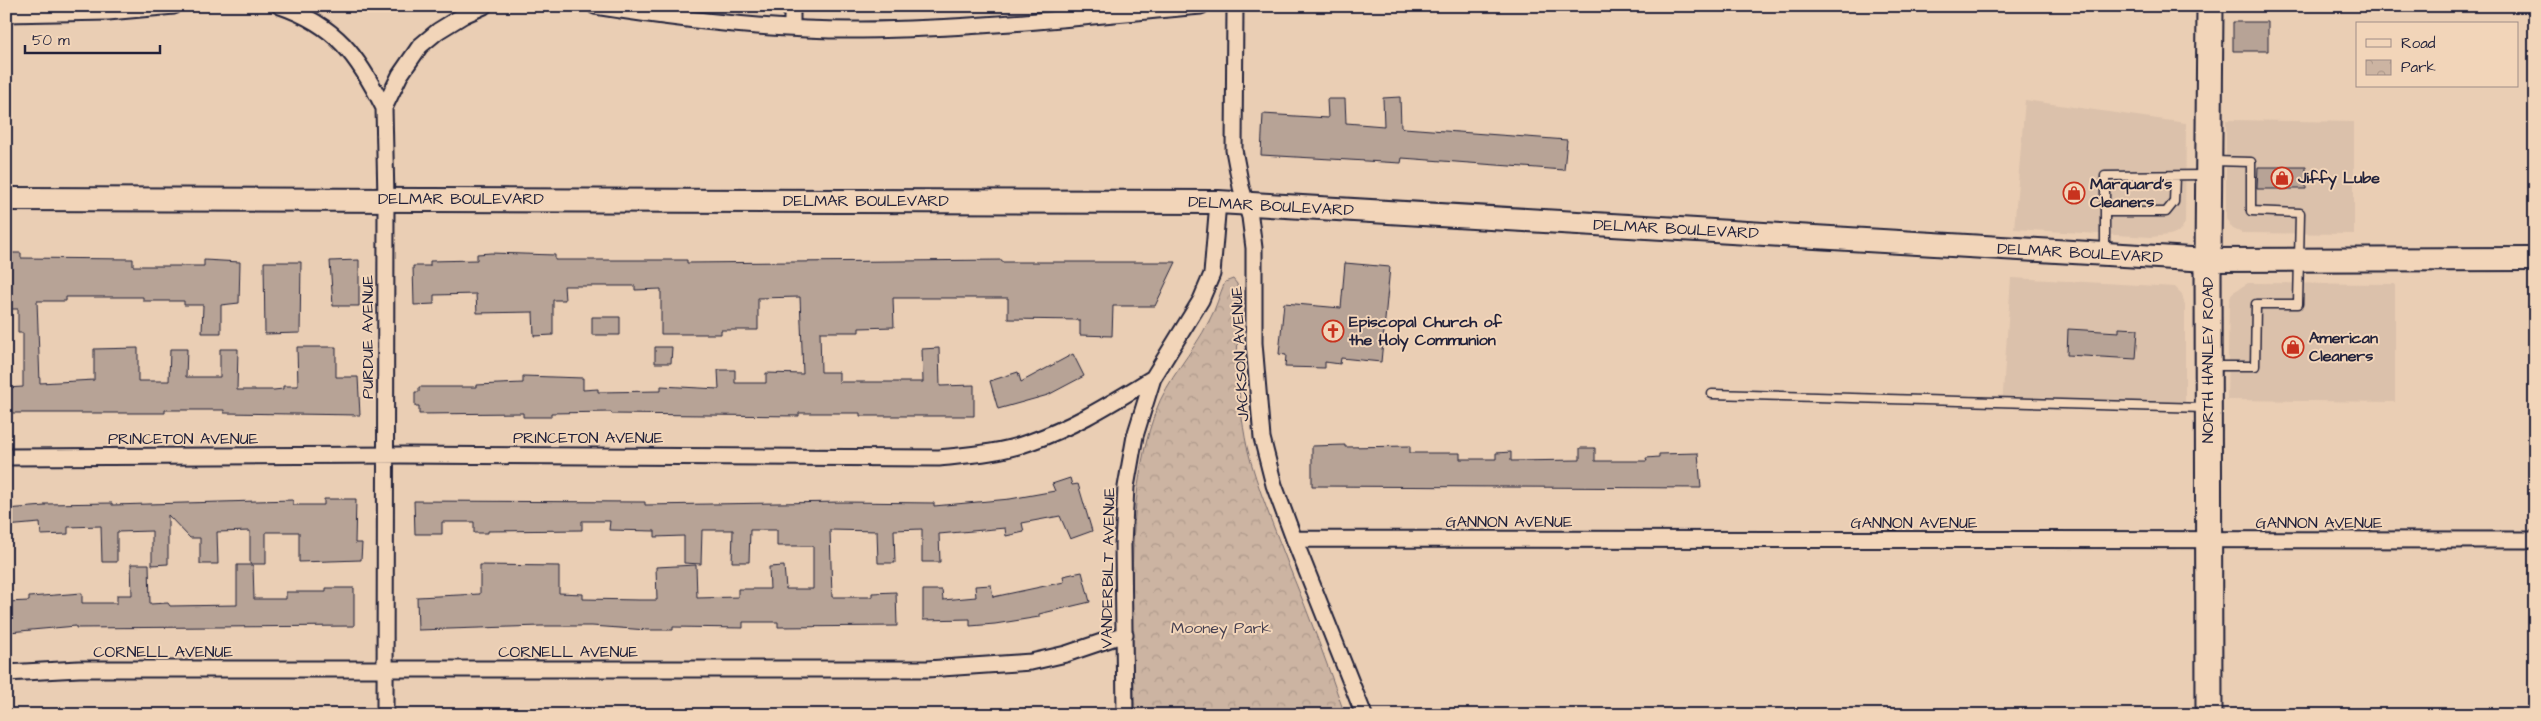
<svg xmlns="http://www.w3.org/2000/svg" width="2541" height="721" viewBox="0 0 2541 721" font-family="'Architects Daughter',sans-serif">
	<defs>
		<pattern id="park-crowns" width="20" height="18" patternUnits="userSpaceOnUse" patternTransform="scale(1.25)"><rect width="20" height="18" fill="#ccb4a2"/><path d="M2 6a3 3 0 1 1 6 0M12 15a3 3 0 1 1 6 0" fill="none" stroke="#af9a8c"/></pattern>
	</defs>
	<rect width="100%" height="100%" fill="#eaceb4"/>
	<filter id="ink" filterUnits="userSpaceOnUse"><feTurbulence type="fractalNoise" baseFrequency=".02" numOctaves="2"/><feDisplacementMap in="SourceGraphic" scale="10" xChannelSelector="R" yChannelSelector="G"/><feConvolveMatrix kernelMatrix="1 2 1 2 8 2 1 2 1" color-interpolation-filters="sRGB"/></filter>
	<g filter="url(#ink)">
		<!-- built -->
		<path fill="#dbc1ab" d="M 2025,100 L 2186,123 L 2185,223 L 2180,231 L 2170,235 L 2151,237 L 2014,229 Z
			M 2226,120 L 2354,122 L 2354,234 L 2242,233 L 2233,229 L 2226,219 Z
			M 2011,278 L 2175,287 L 2182,294 L 2185,306 L 2185,413 L 2002,406 Z
			M 2248,283 L 2395,284 L 2395,402 L 2227,400 L 2229,302 L 2232,293 Z"/>
		<!-- park -->
		<path fill="url(#park-crowns)" stroke="#776b6e" d="M 1233,279 L 1237,284 L 1238,291 C 1237,343 1236,395 1247,447 C 1257,488 1275,529 1290,569 C 1310,617 1328,666 1345,715 L 1134,715 C 1134,620 1123,503 1155,413 C 1167,379 1193,353 1209,321 C 1216,309 1219,295 1225,282 Z"/>
		<!-- building -->
		<path fill="#b7a396" stroke="#22223b" d="M 2233,22 L 2268,22 L 2268,51 L 2233,51 Z
			M 1400,97 L 1401,127 L 1404,128 L 1567,140 L 1564,170 L 1402,158 L 1401,163 L 1261,155 L 1263,114 L 1328,118 L 1327,99 L 1345,99 L 1346,123 L 1384,126 L 1383,98 Z
			M 2258,167 L 2306,167 L 2306,189 L 2257,189 Z
			M 6,253 L 21,253 L 21,258 L 133,259 L 133,266 L 204,266 L 204,260 L 240,262 L 239,303 L 221,305 L 221,333 L 202,333 L 203,305 L 184,305 L 184,301 L 143,301 L 143,297 L 66,297 L 66,301 L 37,301 L 40,383 L 94,380 L 94,349 L 138,348 L 138,381 L 169,381 L 170,349 L 187,349 L 186,377 L 220,377 L 220,349 L 238,349 L 237,390 L 274,390 L 283,389 L 283,386 L 298,386 L 297,347 L 336,347 L 336,377 L 358,377 L 360,415 L 224,413 L 224,410 L 165,410 L 165,413 L 6,413 L 6,388 L 23,387 L 23,333 L 18,333 L 18,309 L 6,309 Z
			M 491,253 L 555,255 L 555,260 L 687,260 L 687,263 L 1002,260 L 1002,262 L 1176,262 L 1155,306 L 1113,306 L 1112,336 L 1080,335 L 1080,320 L 1008,319 L 1008,298 L 893,298 L 894,327 L 859,328 L 859,332 L 820,332 L 821,372 L 839,372 L 839,382 L 923,382 L 922,349 L 939,348 L 940,386 L 974,385 L 974,416 L 860,416 L 860,413 L 799,413 L 799,416 L 612,414 L 611,412 L 551,413 L 551,417 L 523,417 L 523,413 L 419,414 L 419,406 L 415,406 L 415,392 L 419,392 L 419,387 L 476,387 L 476,385 L 523,383 L 523,376 L 583,378 L 583,390 L 598,389 L 598,392 L 661,391 L 661,386 L 719,389 L 718,370 L 735,370 L 735,383 L 766,383 L 766,373 L 803,374 L 800,297 L 758,298 L 758,330 L 721,330 L 721,334 L 661,334 L 661,289 L 635,290 L 635,286 L 564,286 L 565,300 L 553,300 L 553,335 L 534,336 L 533,312 L 477,313 L 476,294 L 434,295 L 434,304 L 414,305 L 413,266 L 430,266 L 430,261 L 477,260 L 477,254 Z
			M 359,260 L 359,306 L 333,306 L 330,261 Z
			M 264,262 L 301,262 L 300,333 L 265,334 Z
			M 1345,263 L 1390,267 L 1381,362 L 1341,358 L 1340,364 L 1325,362 L 1325,368 L 1285,367 L 1286,355 L 1279,354 L 1284,303 L 1341,308 Z
			M 592,317 L 620,317 L 620,335 L 592,335 Z
			M 2119,328 L 2138,329 L 2136,359 L 2067,355 L 2068,329 L 2119,332 Z
			M 655,347 L 672,347 L 671,363 L 655,363 Z
			M 1073,354 L 1084,376 L 1048,395 L 998,409 L 990,381 L 1018,372 L 1021,382 Z
			M 1345,445 L 1345,447 L 1410,446 L 1410,453 L 1460,453 L 1460,459 L 1496,459 L 1496,453 L 1511,452 L 1511,461 L 1580,460 L 1580,448 L 1595,448 L 1595,461 L 1647,461 L 1646,458 L 1659,457 L 1659,454 L 1698,453 L 1701,488 L 1312,486 L 1312,446 Z
			M 1070,478 L 1072,485 L 1078,484 L 1092,531 L 1070,539 L 1060,516 L 1022,523 L 1024,532 L 1006,536 L 1005,528 L 939,534 L 940,562 L 922,562 L 922,529 L 894,530 L 895,563 L 878,563 L 877,531 L 830,530 L 832,597 L 872,597 L 872,593 L 896,592 L 897,626 L 778,627 L 778,622 L 743,622 L 743,628 L 673,627 L 673,630 L 647,630 L 592,626 L 541,626 L 418,630 L 417,597 L 480,594 L 480,565 L 559,566 L 559,593 L 583,594 L 583,599 L 639,600 L 657,600 L 656,567 L 696,565 L 697,598 L 738,597 L 738,589 L 770,589 L 769,567 L 784,566 L 786,589 L 813,589 L 813,546 L 777,546 L 777,530 L 750,530 L 749,562 L 732,562 L 733,530 L 702,530 L 701,564 L 684,563 L 684,536 L 655,537 L 655,531 L 609,530 L 610,521 L 582,521 L 582,530 L 488,531 L 488,533 L 474,533 L 474,522 L 442,522 L 442,534 L 415,534 L 414,501 L 645,502 L 645,505 L 843,502 L 934,503 L 934,506 L 1010,499 L 1055,491 L 1052,484 Z
			M 324,499 L 356,499 L 355,543 L 362,543 L 361,560 L 299,562 L 299,532 L 266,532 L 266,564 L 250,564 L 250,531 L 217,532 L 218,564 L 200,564 L 200,538 L 190,538 L 168,515 L 168,564 L 152,565 L 152,531 L 117,532 L 117,562 L 102,562 L 101,526 L 68,527 L 68,534 L 41,535 L 40,523 L 6,526 L 6,509 L 45,506 L 45,504 L 112,503 L 112,505 L 293,500 L 293,505 L 324,505 Z
			M 131,564 L 149,564 L 150,604 L 168,603 L 170,606 L 237,605 L 237,565 L 253,565 L 254,599 L 286,599 L 286,592 L 326,592 L 326,588 L 354,588 L 354,626 L 76,628 L 76,626 L 9,632 L 6,630 L 6,602 L 29,601 L 29,597 L 82,593 L 82,603 L 117,603 L 117,595 L 132,595 Z
			M 1082,572 L 1090,602 L 1039,614 L 1039,617 L 995,624 L 970,626 L 970,619 L 923,620 L 923,590 L 942,590 L 943,600 L 976,597 L 975,586 L 991,585 L 993,597 L 1064,582 L 1063,576 Z"/>
		<g fill="none" stroke-linecap="round" stroke-linejoin="round">
			<!-- lane casing -->
			<g stroke="#22223b" stroke-width="11">
				<path id="lane" d="M 2175,176 L 2174,202 L 2166,212 L 2105,212 L 2105,176 L 2206,175
					M 2105,212 L 2105,253
					M 2210,366 L 2255,366 L 2256,304 L 2298,304 L 2300,213 L 2251,211 L 2251,162 L 2213,161
					M 1712,394 L 2204,408"/>
			</g>
			<!-- street casing -->
			<g stroke="#22223b" stroke-width="19">
				<path id="street" d="M 280,6 C 336,25 358,56 384,108
					M 595,6 C 683,20 773,31 862,30 C 975,29 1089,16 1201,6
					M 792,6 L 792,28
					M 1235,6 L 1234,150 L 1241,187 L 1250,217 L 1254,248 L 1254,343 L 1262,438 L 1274,485 L 1294,539 L 1364,715
					M 6,14 L 108,12 L 174,6
					M 6,457 L 401,455 L 939,458 C 969,455 1001,453 1030,442 C 1074,427 1113,402 1153,378
					M 1294,539 L 2535,540
					M 6,673 L 79,669 L 927,669 L 1031,662 L 1066,654 L 1125,634
					M 385,715 L 386,199 L 384,108 L 400,75 L 420,46 L 438,31 L 464,15 L 484,6
					M 1125,715 L 1123,545 L 1126,487 L 1135,436 L 1153,378 L 1201,300 L 1212,274 L 1218,202"/>
			</g>
			<!-- secondary casing -->
			<g stroke="#22223b" stroke-width="26">
				<path id="secondary" d="M 6,199 L 1218,202 L 2208,260 L 2535,259"/>
			</g>
			<!-- primary casing -->
			<g stroke="#22223b" stroke-width="29">
				<path id="primary" d="M 2209,715 L 2208,260 L 2210,6"/>
			</g>
			<!-- lane -->
			<use href="#lane" stroke="#f2d5b9" stroke-width="8"/>
			<!-- street -->
			<use href="#street" stroke="#f2d5b9" stroke-width="15"/>
			<!-- secondary -->
			<use href="#secondary" stroke="#f2d5b9" stroke-width="22"/>
			<!-- primary -->
			<use href="#primary" stroke="#f2d5b9" stroke-width="25"/>
		</g>
	</g>
	<!-- icons -->
	<defs>
		<g id="shop-ring" transform="scale(1.125)"><circle r="9.5" fill="#f2d5b9" stroke="#c8321e" stroke-width="1.5"/><path d="M-5-2.5h2.3a2.7 3.5 0 0 1 5.4 0H5L5.5 6h-11ZM-1.5-2.5h3a1.5 2.3 0 0 0-3 0Z" fill="#c8321e"/></g>
		<g id="church-ring" transform="scale(1.125)"><circle r="9.5" fill="#f2d5b9" stroke="#c8321e" stroke-width="1.5"/><path d="M-1.2-6h2.4v3.5h3.3v2.4h-3.3V6h-2.4V-.1h-3.3v-2.4h3.3Z" fill="#c8321e"/></g>
	</defs>
	<g fill-rule="evenodd">
		<use href="#shop-ring" x="2282" y="178"/>
		<use href="#shop-ring" x="2074" y="193"/>
		<use href="#church-ring" x="1333" y="331"/>
		<use href="#shop-ring" x="2293" y="347"/>
	</g>
	<g text-anchor="middle" dominant-baseline="central" stroke-width="4" stroke-linejoin="round" paint-order="stroke">
		<!-- poi labels -->
		<g font-size="16" font-weight="bold" fill="#22223b" stroke="#f2d5b9" text-anchor="start">
			<text x="2298" y="178">Jiffy Lube</text>
			<text x="2090" y="184">Marquard's<tspan x="2090" dy="18">Cleaners</tspan></text>
			<text x="1349" y="322">Episcopal Church of<tspan x="1349" dy="18">the Holy Communion</tspan></text>
			<text x="2309" y="338">American<tspan x="2309" dy="18">Cleaners</tspan></text>
		</g>
		<!-- street labels -->
		<g font-size="16" fill="#22223b" stroke="#f2d5b9">
			<text x="461" y="199">DELMAR BOULEVARD</text>
			<text x="866" y="201">DELMAR BOULEVARD</text>
			<text transform="translate(1271 206) rotate(3)">DELMAR BOULEVARD</text>
			<text transform="translate(1676 229) rotate(3)">DELMAR BOULEVARD</text>
			<text transform="translate(2080 253) rotate(3)">DELMAR BOULEVARD</text>
			<text transform="translate(368 337) rotate(-90)">PURDUE AVENUE</text>
			<text transform="translate(1240 354) rotate(-93)">JACKSON AVENUE</text>
			<text transform="translate(2208 360) rotate(-90)">NORTH HANLEY ROAD</text>
			<text x="588" y="438">PRINCETON AVENUE</text>
			<text x="183" y="439">PRINCETON AVENUE</text>
			<text x="1509" y="522">GANNON AVENUE</text>
			<text x="1914" y="523">GANNON AVENUE</text>
			<text x="2319" y="523">GANNON AVENUE</text>
			<text transform="translate(1108 568) rotate(-89)">VANDERBILT AVENUE</text>
			<text x="163" y="652">CORNELL AVENUE</text>
			<text x="568" y="652">CORNELL AVENUE</text>
		</g>
		<!-- park labels -->
		<g font-size="16" fill="#443f50" stroke="#f2d5b9">
			<text x="1221" y="628">Mooney Park</text>
		</g>
	</g>
	<!-- margin -->
	<rect width="2541" height="721" fill="none" stroke="#f2d5b9" stroke-width="25"/>
	<rect x="12" y="12" width="2516" height="696" fill="none" stroke="#22223b" stroke-width="2" filter="url(#ink)"/>
	<!-- legend -->
	<rect x="2356" y="22" width="162" height="65" fill="#f2d5b9" stroke="#9f8d87"/>
	<rect x="2366" y="39" width="25" height="8" fill="#f2d5b9" stroke="#9f8d87"/>
	<text x="2401" y="48" font-size="15" fill="#22223b">Road</text>
	<rect x="2366" y="60" width="25" height="15" fill="url(#park-crowns)" stroke="#9f8d87"/>
	<text x="2401" y="72" font-size="15" fill="#22223b">Park</text>
	<!-- scale -->
	<path d="M25 45v8h135v-8" fill="none" stroke="#22223b" stroke-width="2.5"/>
	<text x="32" y="45" font-size="15" fill="#22223b" stroke="#f2d5b9" stroke-width="4" paint-order="stroke">50 m</text>
</svg>
